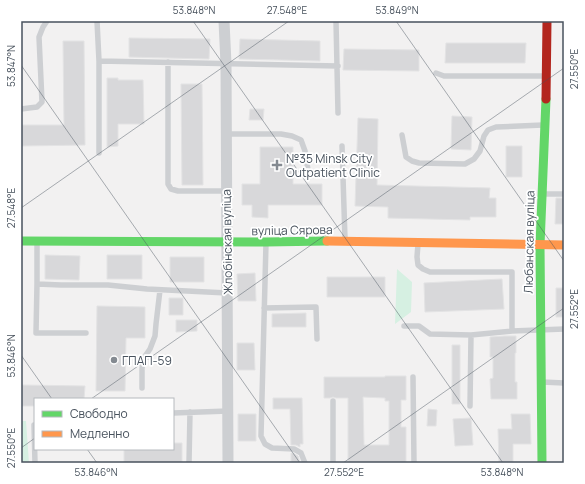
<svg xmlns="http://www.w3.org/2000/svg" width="585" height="484" viewBox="0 0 585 484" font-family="Manrope,sans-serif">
	<rect width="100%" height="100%" fill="#f2f1f1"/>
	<!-- green -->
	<path fill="#d6f0e2" d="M 397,269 L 412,282 L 411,312 L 395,324 Z
		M 21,421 L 26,421 L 29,463 L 21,463 Z"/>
	<!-- building -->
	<path fill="#d8d8da" stroke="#e3e3e4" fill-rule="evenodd" d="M 129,38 L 210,39 L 209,59 L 129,57 Z
		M 240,39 L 320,41 L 320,61 L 239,59 Z
		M 63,41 L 84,41 L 85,145 L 21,146 L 21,125 L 64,125 Z
		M 446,43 L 526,43 L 525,63 L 445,63 Z
		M 344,49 L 419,50 L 419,71 L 343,70 Z
		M 107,78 L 118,78 L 118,80 L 143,80 L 144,124 L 118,124 L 118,146 L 107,147 Z
		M 181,84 L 202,84 L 203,185 L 182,185 Z
		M 250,109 L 264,109 L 263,120 L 249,120 Z
		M 452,116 L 472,117 L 471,150 L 451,149 Z
		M 358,118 L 378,119 L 377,185 L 490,188 L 489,198 L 496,198 L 496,217 L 470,217 L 470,220 L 388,218 L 388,207 L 355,206 Z
		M 506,146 L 522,146 L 522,177 L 506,177 Z
		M 260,147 L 293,147 L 293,184 L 322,184 L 322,205 L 268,205 L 268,218 L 252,217 L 252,205 L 242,205 L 242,184 L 260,184 Z
		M 556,198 L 564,198 L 564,224 L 555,224 Z
		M 45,255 L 80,256 L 79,280 L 45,279 Z
		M 107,255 L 142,255 L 142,279 L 107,279 Z
		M 170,257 L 204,257 L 204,282 L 170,282 Z
		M 255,273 L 256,301 L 238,301 L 237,274 Z
		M 327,277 L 385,277 L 385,297 L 327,297 Z
		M 502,279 L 504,309 L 425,312 L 424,283 Z
		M 556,288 L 564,288 L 564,317 L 556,317 Z
		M 169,298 L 183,298 L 183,315 L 169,315 Z
		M 97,306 L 145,307 L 145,338 L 126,338 L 125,391 L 96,391 Z
		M 306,313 L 306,327 L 272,327 L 272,314 Z
		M 176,320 L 197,320 L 197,331 L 176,332 Z
		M 505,336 L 516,336 L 516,353 L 515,353 L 515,382 L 517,382 L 517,399 L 491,399 L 490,379 L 493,378 L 493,357 L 490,357 L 490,337 Z
		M 237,343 L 254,343 L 255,370 L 237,370 Z
		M 452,345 L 460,345 L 460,404 L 452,404 Z
		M 385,376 L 406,376 L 406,400 L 401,400 L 401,427 L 406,427 L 406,463 L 348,463 L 348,398 L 336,398 L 333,397 L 330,398 L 324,398 L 324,377 L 385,377 ZM 363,397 L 385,398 L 385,401 L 389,401 L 389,445 L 364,445 Z
		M 21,385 L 85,386 L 84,399 L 35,399 L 35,406 L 21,406 Z
		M 273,398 L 302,398 L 303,444 L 300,444 L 300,447 L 296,445 L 291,445 L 290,409 L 273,409 Z
		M 428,409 L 437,410 L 436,426 L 427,426 Z
		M 238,414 L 256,414 L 256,441 L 238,441 Z
		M 511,414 L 530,414 L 531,444 L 513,444 L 513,463 L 499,463 L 498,429 L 512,429 Z
		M 471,418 L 473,445 L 455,446 L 453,419 Z
		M 173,443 L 182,443 L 182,463 L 124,463 L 124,449 L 173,449 Z
		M 291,453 L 293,453 L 298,456 L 300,463 L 291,463 Z"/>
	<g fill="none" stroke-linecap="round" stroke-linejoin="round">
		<!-- lane -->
		<path stroke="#cdcfd2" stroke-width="5.5" d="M 97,21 L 99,61 L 99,153
			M 336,21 L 338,113
			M 99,61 L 338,66
			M 168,62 L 168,184 L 171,189 L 178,191 L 226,191
			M 436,73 L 444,76 L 545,76
			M 21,109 L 37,107 L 42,102 L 39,37 L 43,27 L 47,21
			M 226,134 L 281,134 L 292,136 L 301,140 L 305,151 L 308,170
			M 402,135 L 406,157 L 412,161 L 419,163 L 465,164 L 474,159 L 480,151 L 484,136 L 488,130 L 496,127 L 543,125
			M 342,146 L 345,239
			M 544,194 L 564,194
			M 37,243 L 37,284 L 61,285 L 108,285 L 147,289 L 227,293
			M 266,243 L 261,436 L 265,444 L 272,448 L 294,449 L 301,453 L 305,463
			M 418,244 L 417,257 L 418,265 L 423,269 L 430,272 L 512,272 L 512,331 L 564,329
			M 37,284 L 36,333 L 86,333
			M 264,308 L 316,307 L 317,339
			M 404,326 L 419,326 L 430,334 L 471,335 L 512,331
			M 413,377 L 414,463
			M 542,382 L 564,383
			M 142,388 L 142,369 L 143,359 L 150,349 L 155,336 L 156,324 L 160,290
			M 470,406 L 471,335
			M 173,413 L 228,411
			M 34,425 L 35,463
			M 189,463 L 190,412
			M 333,463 L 333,401"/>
		<!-- street -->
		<path stroke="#cdcfd2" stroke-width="11" d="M 224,21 L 226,64 L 228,463"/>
		<!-- fast -->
		<path stroke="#63d668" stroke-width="9" d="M 21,241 L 266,242 L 327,241
			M 542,463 L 540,245 L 546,99"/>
		<!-- slow -->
		<path stroke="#ff974d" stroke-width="9" d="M 327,241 L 564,245"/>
		<!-- jam -->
		<path stroke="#b3261e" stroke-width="9" d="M 546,99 L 547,21"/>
	</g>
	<!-- ticks -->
	<path fill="none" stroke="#48525d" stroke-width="1" stroke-opacity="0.45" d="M 193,21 L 503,463M 396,21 L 564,261M 21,65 L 300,463M 21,208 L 289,21M 21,355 L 52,399M 91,399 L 564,68M 21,448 L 35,438M 87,449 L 97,463M 343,463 L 564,308"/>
	<!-- markers -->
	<g fill="#848a91" stroke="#fff" stroke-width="1.5">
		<path d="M275 159h4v4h4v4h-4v4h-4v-4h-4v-4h4z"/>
		<circle cx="114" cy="360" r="4"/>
	</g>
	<g text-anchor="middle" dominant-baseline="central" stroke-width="3.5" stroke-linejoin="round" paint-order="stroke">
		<!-- poi labels -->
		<g font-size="12" fill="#48525d" stroke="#fff" text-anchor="start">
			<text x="286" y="158">№35 Minsk City<tspan x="286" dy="14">Outpatient Clinic</tspan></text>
			<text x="122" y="360">ГПАП-59</text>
		</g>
		<!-- street labels -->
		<g font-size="12" fill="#48525d" stroke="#fff">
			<text transform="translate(292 230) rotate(-1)">вуліца Сярова</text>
			<text transform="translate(227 242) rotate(-91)">Жлобінская вуліца</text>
			<text transform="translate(529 242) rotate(-89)">Любанская вуліца</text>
		</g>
	</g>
	<!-- border -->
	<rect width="585" height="484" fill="none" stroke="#ffffff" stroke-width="44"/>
	<!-- legend -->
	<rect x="34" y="398" width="140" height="52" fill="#ffffff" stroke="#b6babe"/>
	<rect x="42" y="411" width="20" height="6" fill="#63d668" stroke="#b6babe"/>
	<text x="70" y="418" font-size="12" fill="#48525d">Свободно</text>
	<rect x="42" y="431" width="20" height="6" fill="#ff974d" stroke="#b6babe"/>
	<text x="70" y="438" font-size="12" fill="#48525d">Медленно</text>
	<rect x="22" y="22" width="541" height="440" fill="none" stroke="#48525d" stroke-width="1.5"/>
	<g font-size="10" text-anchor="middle" fill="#48525d">
		<text x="194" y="14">53.848°N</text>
		<text x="287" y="14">27.548°E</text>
		<text x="397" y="14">53.849°N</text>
		<text transform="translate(11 66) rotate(-90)" y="4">53.847°N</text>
		<text transform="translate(574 69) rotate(-90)" y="4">27.550°E</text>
		<text transform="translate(11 208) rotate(-90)" y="4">27.548°E</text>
		<text transform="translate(574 309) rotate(-90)" y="4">27.552°E</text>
		<text transform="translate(11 356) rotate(-90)" y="4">53.846°N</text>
		<text transform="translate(11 448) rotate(-90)" y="4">27.550°E</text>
		<text x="96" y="476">53.846°N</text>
		<text x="344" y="476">27.552°E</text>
		<text x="502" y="476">53.848°N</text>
	</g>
</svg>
